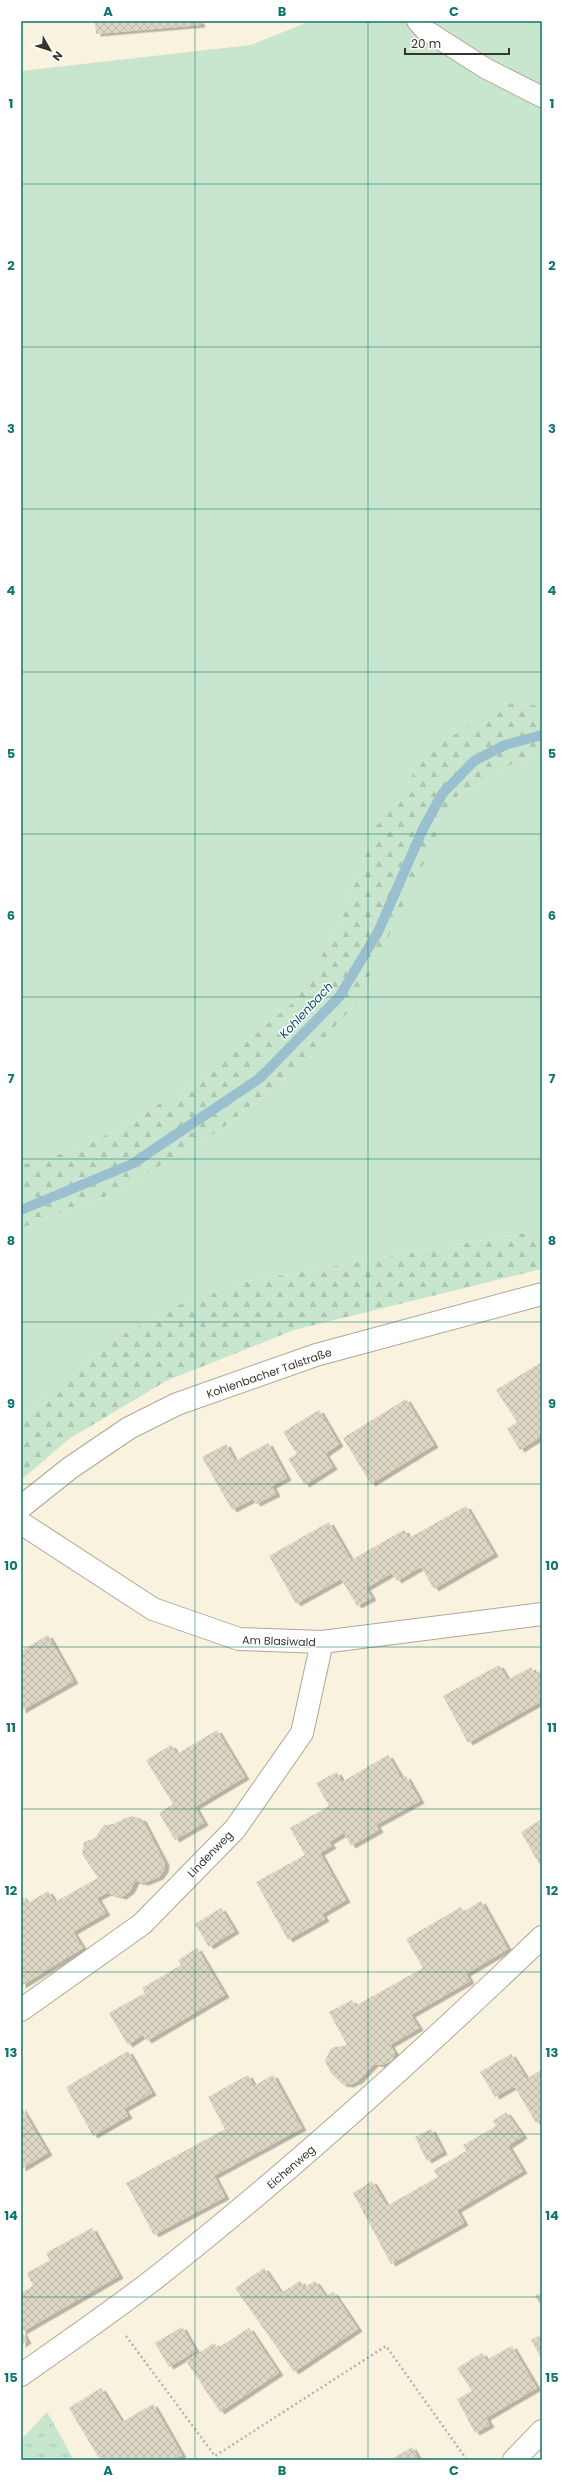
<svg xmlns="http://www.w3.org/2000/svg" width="563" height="2481" viewBox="0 0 563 2481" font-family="Poppins,sans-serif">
	<defs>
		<pattern id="forest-firs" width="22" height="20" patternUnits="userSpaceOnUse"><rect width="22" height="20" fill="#c8e5ce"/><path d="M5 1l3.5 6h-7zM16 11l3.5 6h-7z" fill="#acc5b1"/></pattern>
		<pattern id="park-tufts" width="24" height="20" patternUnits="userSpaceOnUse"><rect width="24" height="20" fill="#c8e5ce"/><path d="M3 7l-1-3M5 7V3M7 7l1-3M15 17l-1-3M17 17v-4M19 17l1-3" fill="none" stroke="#acc5b1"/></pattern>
		<pattern id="building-cross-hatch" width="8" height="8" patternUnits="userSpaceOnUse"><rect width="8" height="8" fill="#dcd6c2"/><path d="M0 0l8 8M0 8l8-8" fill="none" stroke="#bdb8a7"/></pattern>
		<filter id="shadow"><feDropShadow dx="4.5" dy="2.5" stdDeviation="0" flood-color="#0004"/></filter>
	</defs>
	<rect width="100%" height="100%" fill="#f8f2de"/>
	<!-- green -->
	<path fill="#c8e5ce" d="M 311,21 L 542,21 L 542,706 L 507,703 L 373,831 L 340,924 L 297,999 L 202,1079 L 83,1148 L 21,1165 L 21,71 L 251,45 Z
		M 542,756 L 542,1230 L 244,1282 L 173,1307 L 115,1339 L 21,1417 L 21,1228 L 112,1194 L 217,1132 L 288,1078 L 435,837 L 455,798 L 512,764 Z"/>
	<!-- forest -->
	<path fill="url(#forest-firs)" d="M 507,703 L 542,706 L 542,756 L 512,764 L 455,798 L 357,1002 L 288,1078 L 217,1132 L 112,1194 L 21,1228 L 21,1165 L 83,1148 L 202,1079 L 297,999 L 340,924 L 373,831 L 431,749 Z
		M 542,1230 L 542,1269 L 294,1330 L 166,1381 L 69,1439 L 21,1480 L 21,1417 L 115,1339 L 173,1307 L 244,1282 Z"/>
	<!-- park -->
	<path fill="url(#park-tufts)" d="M 47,2412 L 74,2460 L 21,2460 L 21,2440 Z"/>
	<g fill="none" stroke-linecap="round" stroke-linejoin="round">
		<!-- stream -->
		<path stroke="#9abfce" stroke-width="10" d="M 21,1210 L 132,1164 L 260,1078 L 339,997 L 378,932 L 422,831 L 442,794 L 474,761 L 505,745 L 542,735"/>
	</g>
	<!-- building -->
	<path fill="url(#building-cross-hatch)" filter="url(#shadow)" d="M 95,21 L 200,21 L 201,25 L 96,34 Z
		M 542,1362 L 542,1436 L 520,1450 L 507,1429 L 517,1422 L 496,1390 Z
		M 406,1399 L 434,1445 L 371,1484 L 343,1438 Z
		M 319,1410 L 339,1444 L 325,1454 L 333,1467 L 305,1485 L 288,1459 L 297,1454 L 283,1432 Z
		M 268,1443 L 287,1478 L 272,1486 L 276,1494 L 256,1504 L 253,1499 L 232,1510 L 202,1457 L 226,1444 L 235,1461 Z
		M 466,1506 L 494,1554 L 434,1589 L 421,1567 L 397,1581 L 392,1573 L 366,1588 L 372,1598 L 357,1606 L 341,1579 L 296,1604 L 269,1556 L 329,1522 L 351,1560 L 404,1530 L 409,1538 Z
		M 48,1635 L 74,1681 L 21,1711 L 21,1651 Z
		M 499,1665 L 508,1680 L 531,1667 L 535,1674 L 542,1670 L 542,1701 L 468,1743 L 443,1696 Z
		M 217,1730 L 245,1777 L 195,1807 L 204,1823 L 175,1840 L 159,1813 L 173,1804 L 146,1760 L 171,1745 L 177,1754 Z
		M 388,1755 L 402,1779 L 406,1776 L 420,1801 L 376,1825 L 379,1830 L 351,1846 L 344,1833 L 329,1842 L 332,1846 L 320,1853 L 346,1900 L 322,1914 L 325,1919 L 288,1940 L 256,1882 L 305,1855 L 290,1828 L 329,1806 L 316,1783 L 337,1772 L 342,1782 Z
		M 131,1816 L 142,1819 L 165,1863 L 164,1870 L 159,1877 L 144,1883 L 135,1881 L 130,1891 L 122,1897 L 107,1893 L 97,1898 L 106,1913 L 73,1932 L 83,1948 L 21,1986 L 21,1895 L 28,1903 L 48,1891 L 55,1902 L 98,1878 L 82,1854 L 84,1842 L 95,1838 L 104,1825 L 113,1824 Z
		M 542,1819 L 542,1869 L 521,1832 Z
		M 481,1901 L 508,1949 L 466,1974 L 470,1981 L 411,2015 L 419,2028 L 390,2045 L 395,2053 L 392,2061 L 382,2065 L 374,2064 L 358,2081 L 349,2085 L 342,2084 L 331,2073 L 325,2061 L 331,2048 L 347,2045 L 329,2012 L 352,2000 L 355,2006 L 423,1968 L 406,1939 L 461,1907 L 463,1912 Z
		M 221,1908 L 235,1931 L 209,1947 L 195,1924 Z
		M 197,1948 L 225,1995 L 147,2041 L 143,2035 L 128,2045 L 109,2013 L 145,1993 L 142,1988 L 181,1965 L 178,1960 Z
		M 128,2051 L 152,2093 L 124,2109 L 128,2116 L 93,2136 L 66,2087 Z
		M 511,2054 L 527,2079 L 542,2069 L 542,2119 L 536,2123 L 514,2086 L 495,2097 L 480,2072 Z
		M 248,2075 L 254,2086 L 273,2075 L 302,2128 L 214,2176 L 225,2197 L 154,2235 L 126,2183 L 225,2129 L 208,2097 Z
		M 21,2107 L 48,2153 L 21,2169 Z
		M 506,2112 L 523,2136 L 508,2146 L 523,2171 L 457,2210 L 464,2223 L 391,2264 L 353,2193 L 372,2181 L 387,2206 L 438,2177 L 434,2170 L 466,2151 L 463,2145 L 496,2126 L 493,2121 Z
		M 431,2129 L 443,2152 L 427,2161 L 415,2137 Z
		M 92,2228 L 119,2276 L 22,2332 L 27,2341 L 21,2345 L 21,2293 L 33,2286 L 27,2273 L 50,2260 L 46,2253 Z
		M 264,2268 L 281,2293 L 300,2281 L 304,2287 L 315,2281 L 326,2297 L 333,2292 L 358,2329 L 294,2372 L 235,2288 Z
		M 542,2292 L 542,2308 L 535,2296 Z
		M 182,2327 L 196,2351 L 169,2367 L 155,2343 Z
		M 249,2328 L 279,2373 L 220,2412 L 186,2361 L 214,2343 L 218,2348 Z
		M 542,2334 L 542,2360 L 531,2340 Z
		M 512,2346 L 537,2388 L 486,2418 L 490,2425 L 475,2433 L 457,2399 L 472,2391 L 457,2368 L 482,2353 L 486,2360 Z
		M 101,2388 L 122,2422 L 153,2404 L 182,2455 L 173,2460 L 100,2460 L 69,2408 Z
		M 412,2447 L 419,2460 L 390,2460 Z"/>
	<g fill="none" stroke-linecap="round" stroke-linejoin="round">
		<!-- service casing -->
		<g stroke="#aea895" stroke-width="22">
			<path id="service" d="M 417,21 L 424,29 L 485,68 L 542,97"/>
		</g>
		<!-- minor casing -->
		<g stroke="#aea895" stroke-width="24">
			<path id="minor" d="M 21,1507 L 70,1468 L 129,1428 L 177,1404 L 316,1355 L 542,1294
				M 21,1523 L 153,1609 L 239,1639 L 322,1642 L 542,1614
				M 21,2010 L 142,1924 L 235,1829 L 302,1733 L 322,1642
				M 21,2375 C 70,2340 121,2306 168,2268 C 299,2164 422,2052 542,1937
				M 514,2460 L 542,2431"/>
		</g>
		<!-- path -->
		<path stroke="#b8b4a4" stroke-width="2.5" stroke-dasharray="2 3" stroke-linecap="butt" d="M 126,2336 L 215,2456 L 386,2346 L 467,2460"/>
		<!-- service -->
		<use href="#service" stroke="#fff" stroke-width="20"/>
		<!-- minor -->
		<use href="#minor" stroke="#fff" stroke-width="22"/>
	</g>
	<!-- grid -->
	<path fill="none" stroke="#0f766e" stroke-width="1" stroke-opacity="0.55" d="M 195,21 L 195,2460M 368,21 L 368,2460M 21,184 L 542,184M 21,347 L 542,347M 21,509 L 542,509M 21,672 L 542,672M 21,834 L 542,834M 21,997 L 542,997M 21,1159 L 542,1159M 21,1322 L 542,1322M 21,1484 L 542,1484M 21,1647 L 542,1647M 21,1809 L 542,1809M 21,1972 L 542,1972M 21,2134 L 542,2134M 21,2297 L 542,2297"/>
	<g text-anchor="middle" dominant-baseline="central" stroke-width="3" stroke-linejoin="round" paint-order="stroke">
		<!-- street labels -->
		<g font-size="11" fill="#36342c" stroke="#fff">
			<text transform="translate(269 1373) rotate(-19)">Kohlenbacher Talstraße</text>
			<text transform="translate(279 1641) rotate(2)">Am Blasiwald</text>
			<text transform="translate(210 1854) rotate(-46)">Lindenweg</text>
			<text transform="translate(291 2167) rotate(-41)">Eichenweg</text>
		</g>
		<!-- water labels -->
		<g font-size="12" font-style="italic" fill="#045167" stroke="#fff">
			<text transform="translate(306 1010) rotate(-47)">Kohlenbach</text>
		</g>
	</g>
	<!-- border -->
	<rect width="563" height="2481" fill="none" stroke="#ffffff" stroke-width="44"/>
	<!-- north arrow -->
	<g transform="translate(50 50) rotate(129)" stroke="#ffffff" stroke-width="3" paint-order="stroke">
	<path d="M0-3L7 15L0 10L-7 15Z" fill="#36342c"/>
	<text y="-6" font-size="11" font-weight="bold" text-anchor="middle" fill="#36342c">N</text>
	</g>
	<!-- scale -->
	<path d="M405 48v6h104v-6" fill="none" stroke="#36342c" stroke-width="2"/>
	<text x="411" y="48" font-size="12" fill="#36342c" stroke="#ffffff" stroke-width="3" paint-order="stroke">20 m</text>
	<rect x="22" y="22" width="519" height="2437" fill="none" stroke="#0f766e" stroke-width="1.5"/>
	<g font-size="13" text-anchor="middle" font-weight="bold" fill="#0f766e">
		<text x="108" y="16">A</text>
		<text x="282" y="16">B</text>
		<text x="454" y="16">C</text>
		<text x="11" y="108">1</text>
		<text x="552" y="108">1</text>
		<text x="11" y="270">2</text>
		<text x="552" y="270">2</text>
		<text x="11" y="433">3</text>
		<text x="552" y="433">3</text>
		<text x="11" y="595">4</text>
		<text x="552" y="595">4</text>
		<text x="11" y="758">5</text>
		<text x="552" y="758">5</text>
		<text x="11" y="920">6</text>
		<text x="552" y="920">6</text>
		<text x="11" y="1083">7</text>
		<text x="552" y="1083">7</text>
		<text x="11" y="1245">8</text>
		<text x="552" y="1245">8</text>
		<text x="11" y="1408">9</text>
		<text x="552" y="1408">9</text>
		<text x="11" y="1570">10</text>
		<text x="552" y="1570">10</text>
		<text x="11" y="1732">11</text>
		<text x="552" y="1732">11</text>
		<text x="11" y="1895">12</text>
		<text x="552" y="1895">12</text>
		<text x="11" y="2057">13</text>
		<text x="552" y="2057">13</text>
		<text x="11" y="2220">14</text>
		<text x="552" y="2220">14</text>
		<text x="11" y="2382">15</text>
		<text x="552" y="2382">15</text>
		<text x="108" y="2475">A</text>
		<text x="282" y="2475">B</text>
		<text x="454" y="2475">C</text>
	</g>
</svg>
